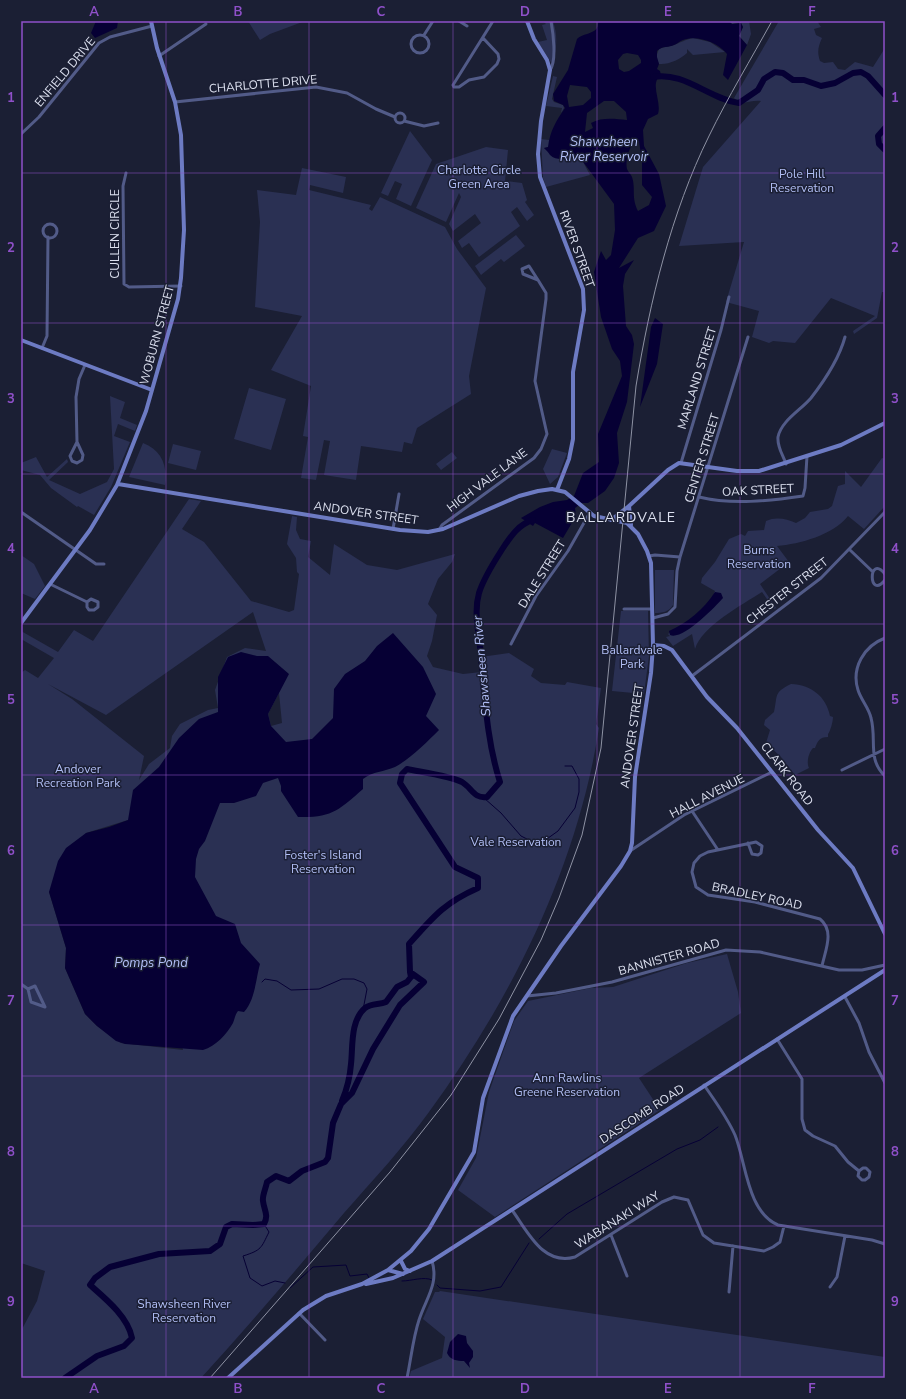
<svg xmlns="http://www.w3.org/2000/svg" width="906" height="1399" viewBox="0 0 906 1399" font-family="'Nunito Sans',sans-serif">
	<rect width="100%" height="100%" fill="#1b1f34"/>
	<!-- green -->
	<path fill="#2a3053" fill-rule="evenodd" d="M 248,21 L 305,21 L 270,34 L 260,40 Z
		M 543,21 L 553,21 C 558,36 557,49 552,64 L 538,42 L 547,40 L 542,25 L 546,24 Z
		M 729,21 L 749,21 L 751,34 L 747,45 L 739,36 L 743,27 L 741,23 L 732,24 Z
		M 779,21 L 817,21 L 821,27 L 814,29 L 816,35 L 822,38 C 818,47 817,52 820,61 L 824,63 L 833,62 L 838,69 L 845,70 L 855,62 L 873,67 L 885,48 L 885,292 L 882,292 L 877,318 L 854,334 L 853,331 L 875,316 L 831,298 L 795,343 L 773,341 L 769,343 L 752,337 L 759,311 L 726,302 L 744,242 L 679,246 L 703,167 L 761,101 C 751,99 742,107 734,98 Z
		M 693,38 L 710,42 L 725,52 L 693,55 L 687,49 L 687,53 C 681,59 668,65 659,64 L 656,57 L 659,49 C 665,46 670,47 674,45 C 681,42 685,40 693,38 Z
		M 553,76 L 557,77 L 552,99 L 554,102 L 563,105 L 564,108 L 561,113 L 562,108 L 546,106 Z
		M 410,131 L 432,160 L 411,206 L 396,199 L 402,184 L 395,181 L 388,196 L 381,193 Z
		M 541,139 L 549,140 L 549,147 L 544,148 L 549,151 L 553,157 L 566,160 L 570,157 L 576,157 L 576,159 L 582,160 L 590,175 L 546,187 L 543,178 Z
		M 486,147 L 508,150 L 505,181 L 522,183 L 527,200 L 525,202 L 534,215 L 527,221 L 517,207 L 511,212 L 520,226 L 479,257 L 469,243 L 462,248 L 458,241 L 481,223 L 475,214 L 453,231 L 449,224 L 461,197 L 459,193 L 446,222 L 416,208 L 436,164 Z
		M 302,168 L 346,177 L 343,193 L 310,185 L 309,190 L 371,205 L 369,209 L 372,211 L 380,197 L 445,227 L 457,249 L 486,288 L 469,376 L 471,394 L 417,428 L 412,444 L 404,442 L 402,452 L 361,446 L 356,480 L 324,475 L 330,441 L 324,440 L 316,480 L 301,478 L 308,437 L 303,436 L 311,386 L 271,370 L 302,316 L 255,307 L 260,222 L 257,190 L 296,195 Z
		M 516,235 L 525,246 L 504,262 L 501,259 L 481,275 L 475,266 Z
		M 249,388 L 286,399 L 271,450 L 234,439 Z
		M 110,396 L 125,402 L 120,418 L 137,425 L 135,431 L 118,424 L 114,436 L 130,442 L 111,487 L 94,515 L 78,506 L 77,507 L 51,488 L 40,475 L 21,470 L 21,463 L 36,457 L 47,477 L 67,459 L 68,462 L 49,480 L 80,494 L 107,482 L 114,469 Z
		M 143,443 C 161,450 168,465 165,485 L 129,477 Z
		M 173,444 L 201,451 L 196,470 L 168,463 Z
		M 552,449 L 567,453 L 558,477 L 550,484 L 543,469 Z
		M 452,452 L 457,458 L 441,470 L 436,464 Z
		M 882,458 L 885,459 L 885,506 L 864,529 L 848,516 C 833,535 800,544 777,546 L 789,562 L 760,584 L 776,608 L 774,609 L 762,592 C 742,605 702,626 695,649 L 692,634 L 673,646 L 666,637 L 670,636 L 668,634 C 685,622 708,612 715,591 L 701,583 L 702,578 L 715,562 L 729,539 L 741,534 L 745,536 L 748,531 L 764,530 L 766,521 C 776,516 787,519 796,523 L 805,518 L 810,512 L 828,509 L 832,506 L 838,486 L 845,484 L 845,471 L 861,487 Z
		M 189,499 L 201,501 L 182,529 L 204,542 L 251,601 L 289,612 L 294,610 L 299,574 L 297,572 L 296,558 L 287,544 L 292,516 L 297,517 L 296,530 L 300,539 L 311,541 L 308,557 L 330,575 L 334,544 L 367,565 L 397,570 L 455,554 L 452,562 L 438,579 L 428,604 L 437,615 L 432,641 L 427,656 L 433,667 L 463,674 L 482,672 L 481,657 L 509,653 L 534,669 L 531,676 L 541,683 L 565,685 L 567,682 L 601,688 L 596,724 L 599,728 C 577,868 512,998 429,1112 C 403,1148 373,1180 344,1213 C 297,1269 250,1324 201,1378 L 21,1378 L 21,1331 L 37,1301 L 45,1271 L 21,1263 L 21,673 L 25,670 L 38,678 L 54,658 L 21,639 L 21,631 L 58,652 L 74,630 L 93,641 ZM 253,612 L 266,651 L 245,648 L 227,657 L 215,690 L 218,708 L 208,710 L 180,724 L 172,736 L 170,748 L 149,764 L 139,780 L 144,756 L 72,699 L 48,684 L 106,715 ZM 279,693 L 282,723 L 271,726 L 268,714 ZM 128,820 L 183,1050 L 121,1043 L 97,1026 L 85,1014 L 65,968 L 66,948 L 49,892 L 86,833 Z
		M 21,555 L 34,564 L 45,586 L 35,599 L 21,593 Z
		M 655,570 L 674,570 L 673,605 C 669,612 662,613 655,613 Z
		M 621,611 L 648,611 L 649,656 L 644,694 L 612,691 Z
		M 791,684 C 811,685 826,696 830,716 L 833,717 C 833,722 830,732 828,734 L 828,737 C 819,737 818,741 815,748 L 813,748 C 809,752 806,762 809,768 L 795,775 L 781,757 L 766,743 L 770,730 L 764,725 L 765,720 L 774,712 C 778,695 773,693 791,684 Z
		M 727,954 L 738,992 L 741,1013 L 639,1078 L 660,1110 L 495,1217 L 458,1190 L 476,1158 L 489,1092 L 514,1021 L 528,1001 L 591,988 L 613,987 L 687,963 Z
		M 440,1291 L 885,1357 L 885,1378 L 409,1378 L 411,1371 L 442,1358 L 445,1337 L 423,1319 L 435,1292 L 439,1292 Z"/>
	<!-- water -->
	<path fill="#060034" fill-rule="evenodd" d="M 96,21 L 118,21 L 117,28 L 95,38 L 91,33 Z
		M 598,21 L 729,21 L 732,24 L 741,23 L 743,27 L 739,36 L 747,45 L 728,80 L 723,75 L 727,54 C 717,42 697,35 683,40 C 680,41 677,44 674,45 C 669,48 663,45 657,51 L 657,57 L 659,64 L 657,69 L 660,71 L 661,75 C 649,84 662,101 658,114 L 648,119 L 643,130 L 644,146 L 659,174 L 666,206 L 654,231 L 638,238 L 619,268 L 634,260 L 625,274 L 623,286 L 626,326 L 632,335 L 634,344 L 627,402 L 617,433 L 619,463 L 614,478 L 605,491 L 588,503 L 582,503 L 575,508 L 576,516 L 563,538 L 535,523 L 533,526 L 521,518 L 540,507 L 553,502 L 567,500 L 574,496 L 583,473 L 599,462 L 598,434 L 622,376 L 620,361 L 612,349 L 601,317 L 594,272 L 601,251 L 606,260 L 611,255 L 615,230 L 614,204 L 581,159 C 572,156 558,163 550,155 C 548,152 547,151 544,148 L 548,147 C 550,131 556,121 565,108 L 563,105 L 554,101 L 553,94 L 568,70 L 577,39 C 583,32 600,35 598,21 ZM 627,53 L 638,55 L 641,60 L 641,63 L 629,71 L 624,72 L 619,69 L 618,60 L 623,54 ZM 570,85 L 587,87 L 591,92 L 591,98 L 583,105 L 569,107 L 567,96 ZM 604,101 L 614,101 L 626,112 L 627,120 C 615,119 602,117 591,123 L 593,128 L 585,132 L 587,113 ZM 637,141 L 639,141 L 642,161 L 642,185 L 652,197 L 649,205 L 638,211 C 631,197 636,189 632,177 C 631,174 628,172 627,169 C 625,160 629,145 637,141 Z
		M 655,318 L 663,324 L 657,364 L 640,407 L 651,327 Z
		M 715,592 L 721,593 L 723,598 C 715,607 682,641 670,635 L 669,631 C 687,623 704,609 715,592 Z
		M 393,633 L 423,667 L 436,694 L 426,716 L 439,730 C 427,742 410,759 395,767 C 384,772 373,771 363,779 L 363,789 C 339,810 332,818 298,817 L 281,791 L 281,786 L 278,778 L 263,783 L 256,796 L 234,803 L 220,803 L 205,841 L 199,849 L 196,859 L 195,877 L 216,916 L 235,924 L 241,943 L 260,964 C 256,978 255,1001 244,1012 L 238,1011 C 235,1015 235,1018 233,1023 C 226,1035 216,1046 203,1050 L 125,1044 L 116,1041 L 97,1026 L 85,1014 L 65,968 L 66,948 L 49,892 L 58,861 L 66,848 L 86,833 L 109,827 L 128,820 L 133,790 L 159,767 L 179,738 L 199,719 L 218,712 L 218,677 L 228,657 L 241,652 L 257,656 L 268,656 L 289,674 L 268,714 L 271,726 L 286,742 L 312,739 L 333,718 L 334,689 L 345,674 L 365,661 L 377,646 Z
		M 458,1334 L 466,1336 L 467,1343 L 473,1351 L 473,1357 L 469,1363 L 470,1368 L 464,1361 C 457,1361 450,1360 447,1353 L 450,1342 Z"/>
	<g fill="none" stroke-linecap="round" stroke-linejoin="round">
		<!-- stream -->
		<path stroke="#060034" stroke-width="1" d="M 484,798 L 501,813 L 521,836 L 531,841 L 544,841 L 558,831 L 575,808 L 579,792 L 579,779 L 572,766 L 565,766
			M 262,982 L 265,979 L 277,981 L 291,990 L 319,989 L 342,979 L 354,979 L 364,983 L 367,989 L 363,1010
			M 264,1224 L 269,1232 C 261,1248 262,1250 243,1256 L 250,1278 L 262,1286 L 275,1281 L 285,1283
			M 539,1239 L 567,1214 L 677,1149 L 700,1140 L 718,1127
			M 402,1281 C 412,1281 424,1276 432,1280
			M 437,1285 L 440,1288 L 480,1291 L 501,1287 L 529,1243
			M 290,1288 L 313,1267 L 346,1265 L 350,1276 L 367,1274 L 369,1278"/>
		<!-- river -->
		<path stroke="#060034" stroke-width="6" d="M 653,77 C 684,71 709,99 739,103 L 758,90 L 764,79 L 775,72 L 783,73 L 793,80 L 804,80 L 821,86 L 835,83 L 853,73 L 861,72 L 868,76 L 885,95
			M 885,128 L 878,136 L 879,144 L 885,150
			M 342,1101 C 347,1089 350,1077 351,1064 C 353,1047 350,1021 365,1008 C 372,1003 379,1005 386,1002 L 397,987 L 407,982 L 411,977 L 410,972
			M 65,1378 L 97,1356 L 124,1346 L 132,1338 C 128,1317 106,1299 90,1285 L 95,1278 L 110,1267 L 159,1254 L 210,1251 L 220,1244 L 226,1227 L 232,1224 L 253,1225 L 264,1224 C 269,1215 264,1210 263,1201 C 262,1196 266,1188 267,1182 L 276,1176 L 289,1181 L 302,1171 L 325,1162 L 328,1158 L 333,1123 L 341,1104 L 352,1093 L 373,1049 L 400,1005 L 424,982 L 410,972 L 409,944 C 433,917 444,903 478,888 L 478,878 L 455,867 L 400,783 L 402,774 L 407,769 C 421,772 450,776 462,782 C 472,788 474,799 487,797 L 500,782 C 487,742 485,699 481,657 C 480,636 473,614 479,593 C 484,577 494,562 503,548 C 511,536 519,524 533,520"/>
		<!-- street -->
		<path stroke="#525b88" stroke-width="3" d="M 459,21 L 467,26
			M411 44a9 9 0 1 1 18 0a9 9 0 1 1-18 0Z
			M 424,35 L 433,21
			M 483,38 L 498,54 L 499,59 L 497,64 L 484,77 L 469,80 L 459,87 L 454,87 L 453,85 L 493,21
			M 159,56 L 206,24
			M 550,70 C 557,61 553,32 551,21
			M 175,102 L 316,87 L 347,93 L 376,109 L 395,117
			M395 118a5 5 0 1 1 10 0a5 5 0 1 1-10 0Z
			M 404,121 L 424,126 L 438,123
			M 21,134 L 39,117 L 99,43 L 110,37 L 152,26
			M 126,173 L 123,186 L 124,284 L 129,287 L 181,286
			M43 231a7 7 0 1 1 14 0a7 7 0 1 1-14 0Z
			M 529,266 L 538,280 L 523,274 L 522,269 Z
			M 42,348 L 47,336 L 48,237
			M 77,442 L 83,455 L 82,460 L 77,463 L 72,461 L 70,456 L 77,442 L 76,397 L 79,379 L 85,365
			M 681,463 L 721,330 L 729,297
			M 786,464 C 783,455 777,447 778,437 C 781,421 801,410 811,398 C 825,380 839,359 845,337
			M 699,497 C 732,505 769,501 803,496 L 805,488 L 807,456
			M 21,512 L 96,564 L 104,564
			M 393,529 L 399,494
			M 439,530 L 442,525 L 534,458 L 541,449 L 547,434 L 535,381 L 546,299 L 546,293 L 538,280
			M 850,550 L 873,572
			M 649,556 L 655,555 L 680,557
			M 885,574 C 868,553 868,601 885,580
			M 50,584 L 87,602 L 87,607 L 89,610 L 94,610 L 98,607 L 98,602 L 91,599 L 87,602
			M 624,609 L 652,609
			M 653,618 L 668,614 L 675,607 L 677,571 L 680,557 L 748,337
			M 885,638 C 864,646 851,668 858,690 C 861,700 869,708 871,718 C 877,740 867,759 885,776
			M 511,644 L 536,596 L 568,551 L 589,514
			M 692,676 L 821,578 L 885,512
			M 842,770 L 885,749
			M 692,811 L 718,850
			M 748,843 L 752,854 L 758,855 L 761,853 L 762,846 L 756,842 L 708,852 L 700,856 L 694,863 L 692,872 L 696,887 L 708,895 L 755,902 L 820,919 C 835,931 825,951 822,966
			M 630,851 L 684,815 L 772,772
			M 21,984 L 28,989 L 31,1002 L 45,1007 L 35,986 L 28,989
			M 527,996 L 556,993 L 612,982 L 726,950 L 760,952 L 839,970 L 862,970 L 885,965
			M 845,997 L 859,1023 L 869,1052 L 885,1083
			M 777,1039 L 802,1079 L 802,1119 L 805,1130 L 813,1136 L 835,1146 L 848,1162 L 859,1171 L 863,1168 L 866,1168 L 870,1172 L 869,1177 L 865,1180 L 862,1180 L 858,1176 L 859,1171
			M 704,1085 C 715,1101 727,1117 735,1135 C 746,1162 747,1212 778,1225 L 872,1240 L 885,1244
			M 512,1210 C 528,1232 543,1266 575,1257 L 662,1202 L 674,1197 L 688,1200 L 703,1235 L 714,1243 L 764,1251 L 773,1247 L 780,1242 L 784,1226
			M 611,1235 L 627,1276
			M 830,1287 L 837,1277 L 845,1236
			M 729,1292 L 733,1246
			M 299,1313 L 325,1340
			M 407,1378 C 411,1359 413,1338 419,1320 C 426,1298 439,1284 432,1261"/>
		<!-- secondary -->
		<path stroke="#6d7bc3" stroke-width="4" d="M 527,21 L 534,39 L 547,60 L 550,70 L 541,121 L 538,154 L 540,177 L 583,289 L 584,310 L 573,372 L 573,439 L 569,459 L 557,490
			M 21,340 L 152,390
			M 118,484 L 400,530 L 428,532 L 443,529 L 519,496 L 538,491 L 552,489 L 565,492 L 594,516 L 627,523 L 638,534 L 647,551 L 651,563 L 653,645 L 651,673 L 635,777 L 632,843 L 630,851 L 621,866 L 561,946 L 513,1016 L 483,1098 L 474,1152 L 429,1229 L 411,1251 L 388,1270 L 362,1284 L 326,1296 L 303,1310 L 228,1378
			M 629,506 L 631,525
			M 611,520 L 629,506 L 668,470 L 679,463 L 737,471 L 759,471 L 841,445 L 885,423
			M 21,623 L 90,530 L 117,485 L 146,411 L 178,299 L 181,278 L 184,230 L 181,135 L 175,102 L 157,48 L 151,21
			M 653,645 L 664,646 L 672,650 L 707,697 L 737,728 L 818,830 L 853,868 L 885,934
			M 401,1261 L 405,1269 L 410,1271
			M 388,1270 L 403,1274
			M 366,1284 L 393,1278 L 432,1261 L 885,970"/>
		<!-- rail -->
		<path stroke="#8e92a4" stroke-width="1" d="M 210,1378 L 390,1172 L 451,1095 L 499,1019 L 541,940 L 559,898 L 582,835 L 601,748 L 636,386 C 650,301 671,213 709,136 C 728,97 751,59 772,21"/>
	</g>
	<!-- grid -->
	<path fill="none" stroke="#8f50c9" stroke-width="1" stroke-opacity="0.55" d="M 166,21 L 166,1378M 309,21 L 309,1378M 453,21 L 453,1378M 597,21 L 597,1378M 740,21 L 740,1378M 21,173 L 885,173M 21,323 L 885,323M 21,474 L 885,474M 21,624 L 885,624M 21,775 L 885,775M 21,925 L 885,925M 21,1076 L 885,1076M 21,1226 L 885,1226"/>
	<g text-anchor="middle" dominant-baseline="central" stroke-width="3" stroke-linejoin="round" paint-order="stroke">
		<!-- street labels -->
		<g font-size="12" fill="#dde1f0" stroke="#1b1f34">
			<text transform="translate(65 72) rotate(-50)">ENFIELD DRIVE</text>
			<text transform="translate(263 84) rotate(-5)">CHARLOTTE DRIVE</text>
			<text transform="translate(115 234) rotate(-90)">CULLEN CIRCLE</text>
			<text transform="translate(577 249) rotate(70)">RIVER STREET</text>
			<text transform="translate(157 335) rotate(-75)">WOBURN STREET</text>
			<text transform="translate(697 378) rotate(-73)">MARLAND STREET</text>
			<text transform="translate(702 458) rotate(-73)">CENTER STREET</text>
			<text transform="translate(487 480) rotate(-37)">HIGH VALE LANE</text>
			<text transform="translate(758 490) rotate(-3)">OAK STREET</text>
			<text transform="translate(366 513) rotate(8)">ANDOVER STREET</text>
			<text transform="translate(542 574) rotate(-58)">DALE STREET</text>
			<text transform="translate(787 591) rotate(-38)">CHESTER STREET</text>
			<text transform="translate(632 736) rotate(-82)">ANDOVER STREET</text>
			<text transform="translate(787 774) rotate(52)">CLARK ROAD</text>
			<text transform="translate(707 796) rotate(-27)">HALL AVENUE</text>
			<text transform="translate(757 896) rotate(12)">BRADLEY ROAD</text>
			<text transform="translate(669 957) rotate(-16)">BANNISTER ROAD</text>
			<text transform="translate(642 1114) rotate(-33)">DASCOMB ROAD</text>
			<text transform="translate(617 1220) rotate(-32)">WABANAKI WAY</text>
		</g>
		<!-- park labels -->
		<g font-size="12" fill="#b2bff6" stroke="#1b1f34">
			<text x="479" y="170">Charlotte Circle<tspan x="479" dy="14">Green Area</tspan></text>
			<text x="802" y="174">Pole Hill<tspan x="802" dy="14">Reservation</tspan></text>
			<text x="759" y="550">Burns<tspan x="759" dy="14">Reservation</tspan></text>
			<text x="632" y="650">Ballardvale<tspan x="632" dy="14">Park</tspan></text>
			<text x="78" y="769">Andover<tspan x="78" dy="14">Recreation Park</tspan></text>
			<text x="516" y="842">Vale Reservation</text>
			<text x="323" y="855">Foster's Island<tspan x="323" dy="14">Reservation</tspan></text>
			<text x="567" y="1078">Ann Rawlins<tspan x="567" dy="14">Greene Reservation</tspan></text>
			<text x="184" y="1304">Shawsheen River<tspan x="184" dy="14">Reservation</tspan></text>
		</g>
		<!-- water labels -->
		<g font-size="13" font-style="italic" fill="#b2bff7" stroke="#1b1f34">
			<text x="604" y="142">Shawsheen<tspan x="604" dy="15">River Reservoir</tspan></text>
			<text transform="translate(482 666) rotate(-95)">Shawsheen River</text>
			<text x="151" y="963">Pomps Pond</text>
		</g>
		<!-- quarter labels -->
		<g font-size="14" letter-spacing="1" fill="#dde1f0" stroke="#1b1f34">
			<text x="621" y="517">BALLARDVALE</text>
		</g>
	</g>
	<!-- border -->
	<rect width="906" height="1399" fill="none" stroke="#1b1f34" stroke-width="44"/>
	<rect x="22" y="22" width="862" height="1355" fill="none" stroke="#8f50c9" stroke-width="1.5"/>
	<g font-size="13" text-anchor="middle" font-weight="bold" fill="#8f50c9">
		<text x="94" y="16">A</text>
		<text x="238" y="16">B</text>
		<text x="381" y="16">C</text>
		<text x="525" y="16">D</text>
		<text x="668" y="16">E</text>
		<text x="812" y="16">F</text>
		<text x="11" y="102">1</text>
		<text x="895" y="102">1</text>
		<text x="11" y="252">2</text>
		<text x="895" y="252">2</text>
		<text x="11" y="403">3</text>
		<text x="895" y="403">3</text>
		<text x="11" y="553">4</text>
		<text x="895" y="553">4</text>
		<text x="11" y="704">5</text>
		<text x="895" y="704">5</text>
		<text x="11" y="855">6</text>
		<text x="895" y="855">6</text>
		<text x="11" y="1005">7</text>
		<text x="895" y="1005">7</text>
		<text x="11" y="1156">8</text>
		<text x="895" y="1156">8</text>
		<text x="11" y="1306">9</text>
		<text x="895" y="1306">9</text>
		<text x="94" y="1393">A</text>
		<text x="238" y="1393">B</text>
		<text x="381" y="1393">C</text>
		<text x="525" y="1393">D</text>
		<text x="668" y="1393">E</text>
		<text x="812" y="1393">F</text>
	</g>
</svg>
